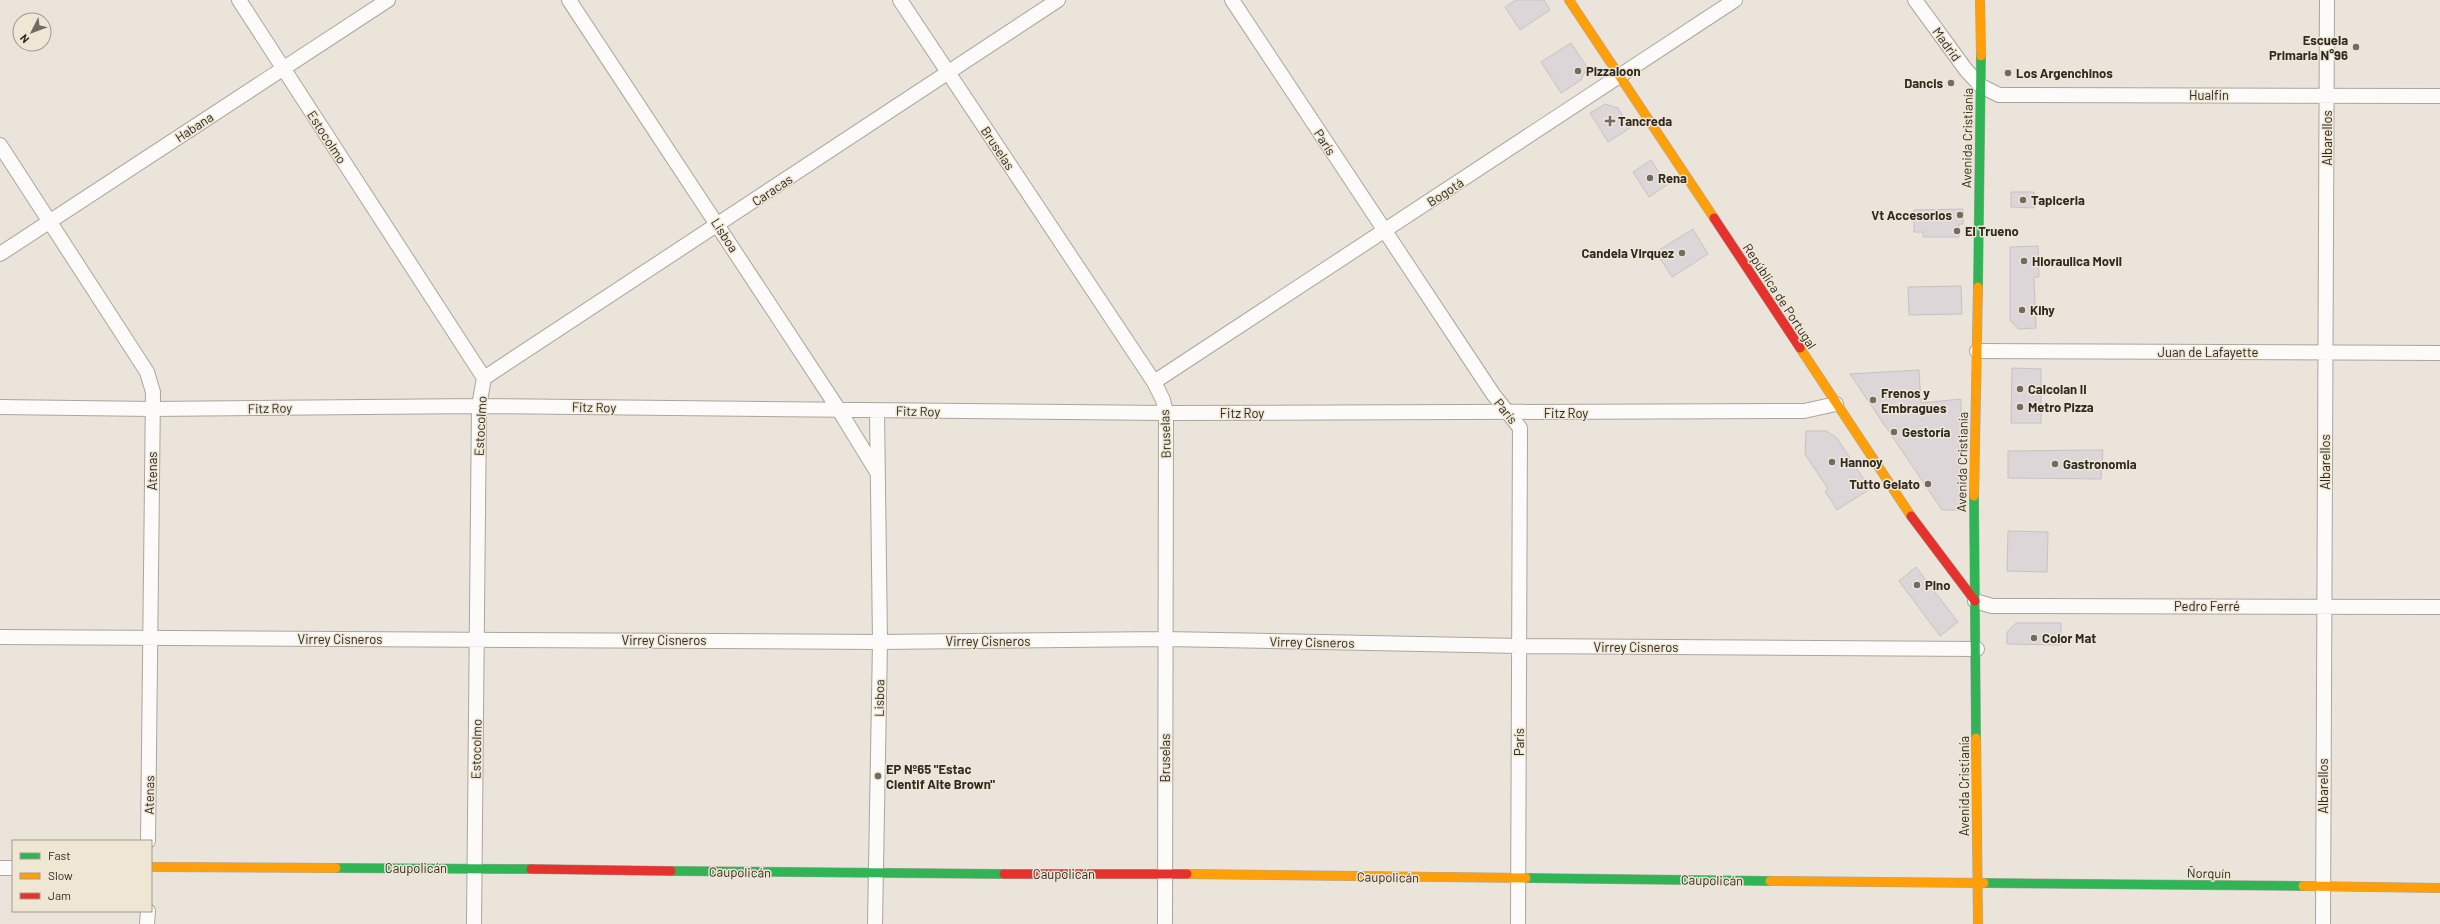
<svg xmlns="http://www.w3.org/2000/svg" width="2440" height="924" viewBox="0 0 2440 924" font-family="Barlow,sans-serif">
	<rect width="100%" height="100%" fill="#eae4da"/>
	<!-- building -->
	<path fill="#ddd6d9" stroke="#c7c2c1" d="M 1516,0 L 1544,0 L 1550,10 L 1520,30 L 1505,7 Z
		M 1571,43 L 1587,67 L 1581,80 L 1561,93 L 1541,62 Z
		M 1605,104 L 1618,108 L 1630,128 L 1608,142 L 1590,113 Z
		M 1651,160 L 1667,185 L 1649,197 L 1633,172 Z
		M 2011,192 L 2034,192 L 2034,208 L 2011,207 Z
		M 1963,209 L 1963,224 L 1959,224 L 1959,237 L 1923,237 L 1923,232 L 1914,232 L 1914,210 Z
		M 1693,229 L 1708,254 L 1672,277 L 1656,252 Z
		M 2038,246 L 2039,277 L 2034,277 L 2036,328 L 2018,329 L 2010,320 L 2010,247 Z
		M 1961,286 L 1962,314 L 1909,315 L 1908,287 Z
		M 2012,368 L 2041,369 L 2041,423 L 2011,423 Z
		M 1919,370 L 1921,403 L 1961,399 L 1960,510 L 1942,510 L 1850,374 Z
		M 1806,431 L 1826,431 L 1837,438 L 1870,489 L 1837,510 L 1825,491 L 1828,489 L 1805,454 Z
		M 2103,450 L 2101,479 L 2008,478 L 2008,451 Z
		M 2008,531 L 2048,532 L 2047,572 L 2007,571 Z
		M 1916,567 L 1958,622 L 1940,636 L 1899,581 Z
		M 2016,623 L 2061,623 L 2061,645 L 2007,644 L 2007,632 Z"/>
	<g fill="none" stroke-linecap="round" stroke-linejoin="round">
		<!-- street casing -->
		<g stroke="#aaa69e" stroke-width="16">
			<path id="street" d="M 239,0 L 484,378 L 479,406 L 474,924
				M 569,0 L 839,410 L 877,472
				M 900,0 L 1154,382 L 1163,400 L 1166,413 L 1165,924
				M 1232,0 L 1493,394 L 1520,428 L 1518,924
				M 1915,0 L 1966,70 L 1981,86 L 1999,95 L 2440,96
				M 0,145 L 147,372 L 153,392 L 148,841
				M 0,254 L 388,0
				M 1977,351 L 2440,353
				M 484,378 L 1058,0
				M 1154,382 L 1735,0
				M 0,407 L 152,409 L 479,406 L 1166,413 L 1804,411 L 1836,404
				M 1975,601 L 1992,606 L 2440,607
				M 0,637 L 880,642 L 1165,639 L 1520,646 L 1977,649
				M 0,868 L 13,868
				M 147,924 L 148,911
				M 875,924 L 880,642 L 877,411
				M 2323,924 L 2327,0"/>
		</g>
		<!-- fast casing -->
		<g stroke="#aaa69e" stroke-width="10">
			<path id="fast" d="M 1978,287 L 1981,56
				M 1974,496 L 1976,738
				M 336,868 L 531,869
				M 671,871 L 1004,874
				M 1526,878 L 1770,881
				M 1984,883 L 2303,886"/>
		</g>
		<!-- slow casing -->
		<g stroke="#aaa69e" stroke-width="10">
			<path id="slow" d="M 1569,0 L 1714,218
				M 1980,0 L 1981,56
				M 1800,348 L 1911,516
				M 1974,496 L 1978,287
				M 1976,738 L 1978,924
				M 151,867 L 336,868
				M 1187,874 L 1526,878
				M 1770,881 L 1984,883
				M 2303,886 L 2440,888"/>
		</g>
		<!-- jam casing -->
		<g stroke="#aaa69e" stroke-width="10">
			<path id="jam" d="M 1714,218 L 1800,348
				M 1911,516 L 1975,601
				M 531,869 L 671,871
				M 1004,874 L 1187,874"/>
		</g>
		<!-- street -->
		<use href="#street" stroke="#fcfbf9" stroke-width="14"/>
		<!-- fast -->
		<use href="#fast" stroke="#30b455" stroke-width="9"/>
		<!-- slow -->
		<use href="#slow" stroke="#ff9f0a" stroke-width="9"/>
		<!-- jam -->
		<use href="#jam" stroke="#e5322d" stroke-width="9"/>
	</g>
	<!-- markers -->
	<g fill="#706c64" stroke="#f0e6d4" stroke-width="1.5">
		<circle cx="2356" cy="47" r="4"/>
		<circle cx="1578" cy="71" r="4"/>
		<circle cx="2008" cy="73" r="4"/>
		<circle cx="1951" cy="83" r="4"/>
		<path d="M1608 115h4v4h4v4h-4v4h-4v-4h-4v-4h4z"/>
		<circle cx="1650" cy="178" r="4"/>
		<circle cx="2023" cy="200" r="4"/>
		<circle cx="1960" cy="215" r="4"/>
		<circle cx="1957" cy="231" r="4"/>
		<circle cx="1682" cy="253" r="4"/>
		<circle cx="2024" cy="261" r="4"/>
		<circle cx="2022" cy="310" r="4"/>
		<circle cx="2020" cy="389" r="4"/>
		<circle cx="1873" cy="400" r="4"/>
		<circle cx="2020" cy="407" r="4"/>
		<circle cx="1894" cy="432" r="4"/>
		<circle cx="1832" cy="462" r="4"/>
		<circle cx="2055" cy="464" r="4"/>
		<circle cx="1928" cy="484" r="4"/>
		<circle cx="1917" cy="585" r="4"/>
		<circle cx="2034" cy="638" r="4"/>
		<circle cx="878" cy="776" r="4"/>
	</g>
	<g text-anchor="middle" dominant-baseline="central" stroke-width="3" stroke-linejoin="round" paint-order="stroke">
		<!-- poi labels -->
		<g font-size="13" font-weight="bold" fill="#2e2b24" stroke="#f0e6d4" text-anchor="start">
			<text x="2348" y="40" text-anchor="end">Escuela<tspan x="2348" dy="15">Primaria N°96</tspan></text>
			<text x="1586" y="71">Pizzaloon</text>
			<text x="2016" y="73">Los Argenchinos</text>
			<text x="1943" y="83" text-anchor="end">Dancis</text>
			<text x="1618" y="121">Tancreda</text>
			<text x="1658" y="178">Rena</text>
			<text x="2031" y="200">Tapiceria</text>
			<text x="1952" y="215" text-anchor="end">Vt Accesorios</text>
			<text x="1965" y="231">El Trueno</text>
			<text x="1674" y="253" text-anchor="end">Candela Virquez</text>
			<text x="2032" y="261">Hioraulica Movil</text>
			<text x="2030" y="310">Kihy</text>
			<text x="2028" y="389">Calcolan II</text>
			<text x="1881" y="393">Frenos y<tspan x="1881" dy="15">Embragues</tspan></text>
			<text x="2028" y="407">Metro Pizza</text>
			<text x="1902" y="432">Gestoría</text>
			<text x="1840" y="462">Hannoy</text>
			<text x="2063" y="464">Gastronomia</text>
			<text x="1920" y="484" text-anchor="end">Tutto Gelato</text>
			<text x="1925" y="585">Pino</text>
			<text x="2042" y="638">Color Mat</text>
			<text x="886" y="769">EP Nº65 "Estac<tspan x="886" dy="15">Cientif Alte Brown"</tspan></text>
		</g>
		<!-- street labels -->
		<g font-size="13" fill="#2e2b24" stroke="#f0e6d4">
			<text transform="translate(1947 44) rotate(54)">Madrid</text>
			<text x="2209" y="95">Hualfin</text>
			<text transform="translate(194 127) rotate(-33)">Habana</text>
			<text transform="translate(327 137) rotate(57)">Estocolmo</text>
			<text transform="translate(1967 138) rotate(-89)">Avenida Cristianía</text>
			<text transform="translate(2327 138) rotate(-90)">Albarellos</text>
			<text transform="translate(1325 142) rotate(57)">París</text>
			<text transform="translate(998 148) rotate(56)">Bruselas</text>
			<text transform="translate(772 190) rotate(-34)">Caracas</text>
			<text transform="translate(1445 192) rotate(-33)">Bogotá</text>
			<text transform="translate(725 235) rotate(57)">Lisboa</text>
			<text transform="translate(1780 296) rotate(57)">República de Portugal</text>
			<text x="2208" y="352">Juan de Lafayette</text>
			<text transform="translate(594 407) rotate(1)">Fitz Roy</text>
			<text transform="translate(270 408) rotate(-1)">Fitz Roy</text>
			<text transform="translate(918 411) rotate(1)">Fitz Roy</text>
			<text transform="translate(1506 411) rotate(51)">París</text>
			<text x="1242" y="413">Fitz Roy</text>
			<text x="1566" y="413">Fitz Roy</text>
			<text transform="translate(480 426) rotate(-87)">Estocolmo</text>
			<text transform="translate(1165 434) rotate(-92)">Bruselas</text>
			<text transform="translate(1962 462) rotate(-89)">Avenida Cristianía</text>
			<text transform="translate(2325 462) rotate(-90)">Albarellos</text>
			<text transform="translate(152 471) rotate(-90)">Atenas</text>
			<text x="2207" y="606">Pedro Ferré</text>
			<text x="340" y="639">Virrey Cisneros</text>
			<text x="664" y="640">Virrey Cisneros</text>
			<text x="988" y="641">Virrey Cisneros</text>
			<text transform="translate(1312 642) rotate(1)">Virrey Cisneros</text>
			<text x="1636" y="647">Virrey Cisneros</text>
			<text transform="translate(879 698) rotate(-89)">Lisboa</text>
			<text transform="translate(1519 742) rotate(-90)">París</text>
			<text transform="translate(476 749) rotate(-89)">Estocolmo</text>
			<text transform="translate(1165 758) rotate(-90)">Bruselas</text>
			<text transform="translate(1964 786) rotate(-90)">Avenida Cristianía</text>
			<text transform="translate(2323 786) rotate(-90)">Albarellos</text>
			<text transform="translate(149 795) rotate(-89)">Atenas</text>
			<text x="416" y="868">Caupolicán</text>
			<text transform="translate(740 872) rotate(1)">Caupolicán</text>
			<text transform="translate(2209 873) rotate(1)">Ñorquín</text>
			<text x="1064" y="874">Caupolicán</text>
			<text transform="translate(1388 877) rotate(1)">Caupolicán</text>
			<text transform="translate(1712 880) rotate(1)">Caupolicán</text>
		</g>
	</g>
	<!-- legend -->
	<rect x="12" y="840" width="140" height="72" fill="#f0e6d4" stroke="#a29b8e"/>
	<rect x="20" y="853" width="20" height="6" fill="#30b455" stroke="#a29b8e"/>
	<text x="48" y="860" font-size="12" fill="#2e2b24">Fast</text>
	<rect x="20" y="873" width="20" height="6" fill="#ff9f0a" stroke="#a29b8e"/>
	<text x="48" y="880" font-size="12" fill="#2e2b24">Slow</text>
	<rect x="20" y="893" width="20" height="6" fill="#e5322d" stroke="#a29b8e"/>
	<text x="48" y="900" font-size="12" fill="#2e2b24">Jam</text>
	<!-- north arrow -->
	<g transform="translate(32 32) rotate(228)"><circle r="19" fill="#f0e6d4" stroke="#a29b8e"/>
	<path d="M0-3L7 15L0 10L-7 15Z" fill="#706c64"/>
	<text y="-6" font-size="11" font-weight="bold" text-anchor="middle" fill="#2e2b24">N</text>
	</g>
</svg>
